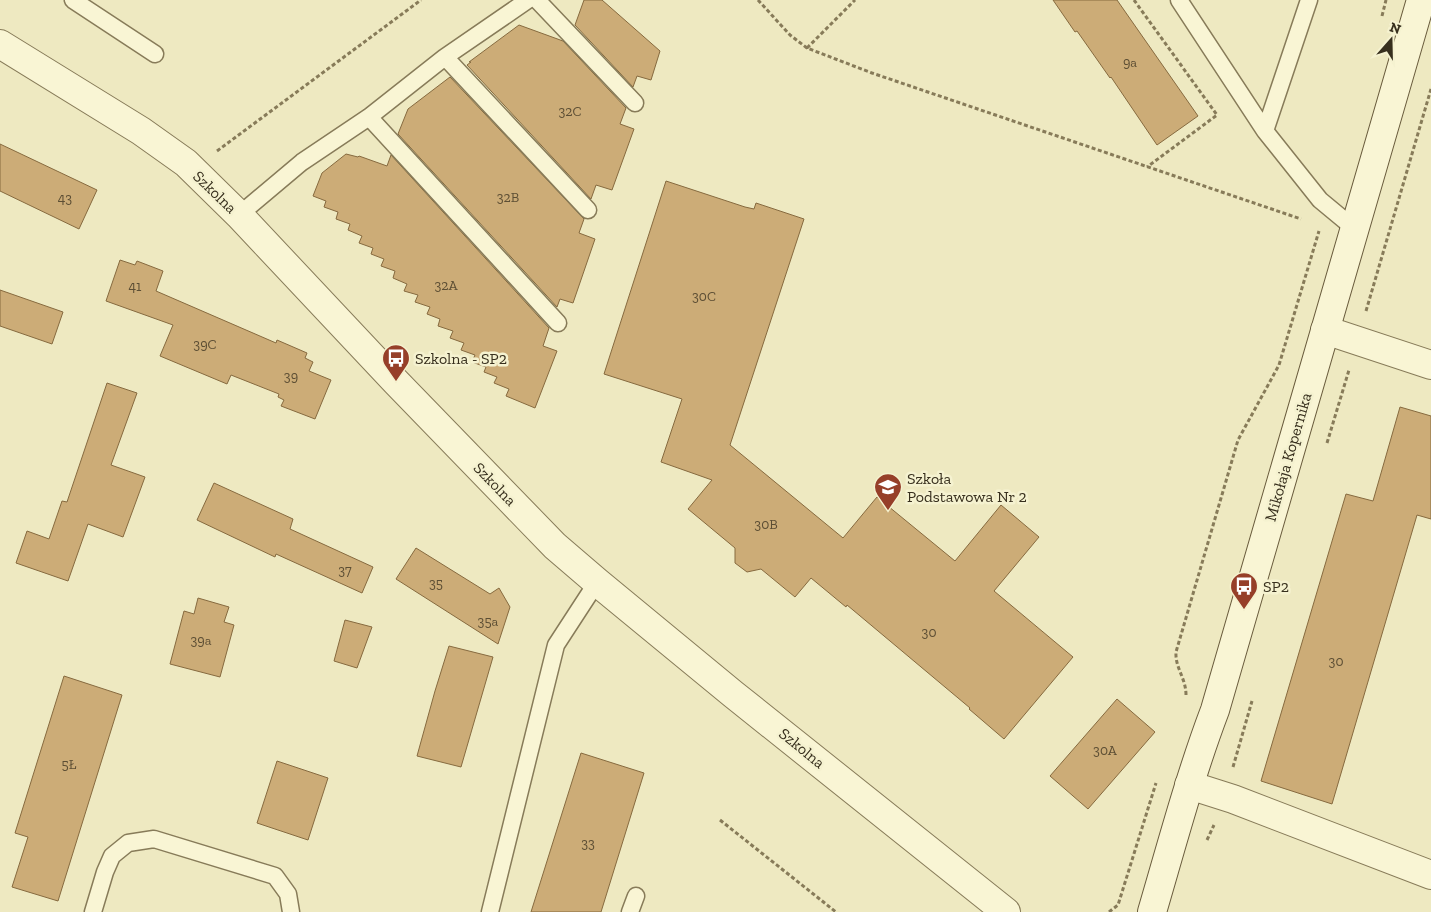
<svg xmlns="http://www.w3.org/2000/svg" width="1431" height="912" viewBox="0 0 1431 912" font-family="'Zilla Slab',serif">
	<rect width="100%" height="100%" fill="#eee9c1"/>
	<!-- building -->
	<path fill="#ccac77" stroke="#866a3f" d="M 584,0 L 602,0 L 660,51 L 651,80 L 637,76 L 633,87 L 575,25 Z
		M 1053,0 L 1117,0 L 1198,116 L 1157,145 L 1111,77 L 1110,78 L 1077,31 L 1075,32 Z
		M 519,25 L 563,41 L 626,108 L 620,124 L 634,129 L 612,190 L 596,185 L 591,199 L 467,65 L 471,62 L 469,62 Z
		M 450,77 L 584,219 L 579,233 L 595,239 L 573,303 L 560,299 L 557,307 L 398,134 L 408,109 Z
		M 0,144 L 97,190 L 79,229 L 0,191 Z
		M 346,154 L 358,157 L 359,156 L 387,166 L 391,155 L 549,328 L 543,346 L 557,351 L 535,408 L 506,396 L 509,389 L 494,383 L 497,377 L 484,372 L 486,367 L 472,362 L 475,355 L 461,350 L 464,343 L 450,338 L 453,331 L 438,326 L 440,319 L 427,314 L 430,307 L 415,302 L 418,295 L 404,291 L 407,284 L 393,278 L 395,271 L 381,266 L 384,259 L 371,254 L 373,248 L 359,243 L 362,236 L 348,230 L 350,224 L 336,219 L 338,212 L 324,207 L 326,201 L 313,196 L 322,173 Z
		M 666,181 L 745,207 L 754,209 L 756,203 L 804,219 L 730,445 L 843,538 L 877,497 L 955,561 L 1001,505 L 1039,537 L 994,591 L 1073,657 L 1004,739 L 969,709 L 970,708 L 847,605 L 846,607 L 811,578 L 795,597 L 761,569 L 747,572 L 735,563 L 735,548 L 688,509 L 712,480 L 661,462 L 682,399 L 604,374 Z
		M 120,260 L 135,265 L 137,261 L 163,271 L 156,291 L 276,343 L 277,340 L 307,353 L 305,358 L 313,362 L 309,371 L 331,380 L 315,419 L 281,406 L 284,400 L 278,397 L 279,394 L 231,375 L 227,384 L 160,356 L 173,325 L 106,301 Z
		M 0,290 L 63,312 L 52,344 L 0,326 Z
		M 107,383 L 137,393 L 111,465 L 145,477 L 123,537 L 88,524 L 68,581 L 16,563 L 27,531 L 49,539 L 62,501 L 67,502 Z
		M 1400,407 L 1431,416 L 1431,519 L 1417,515 L 1332,804 L 1261,781 L 1346,494 L 1373,501 Z
		M 214,483 L 293,519 L 290,529 L 373,567 L 362,593 L 276,554 L 275,557 L 197,520 Z
		M 416,548 L 490,594 L 499,588 L 510,607 L 498,644 L 396,579 Z
		M 198,598 L 229,607 L 224,622 L 234,625 L 220,677 L 170,664 L 184,611 L 194,614 Z
		M 345,620 L 372,627 L 357,668 L 334,661 Z
		M 449,646 L 493,657 L 461,767 L 417,756 L 435,691 Z
		M 64,676 L 122,695 L 58,901 L 12,887 L 28,837 L 15,833 Z
		M 1117,699 L 1155,732 L 1088,809 L 1050,776 Z
		M 581,753 L 644,773 L 601,912 L 531,912 Z
		M 277,761 L 328,778 L 308,840 L 257,823 Z"/>
	<g fill="none" stroke-linecap="round" stroke-linejoin="round">
		<!-- lane casing -->
		<g stroke="#877b59" stroke-width="19">
			<path id="lane" d="M 73,0 L 155,54
				M 537,0 L 635,103
				M 1179,0 L 1265,131 L 1320,200 L 1355,229
				M 445,57 L 588,210
				M 369,117 L 558,323
				M 1265,131 L 1309,0
				M 239,215 L 302,162 L 369,117 L 445,57 L 528,0
				M 93,912 L 105,872 L 112,856 L 128,843 L 154,839 L 275,876 L 288,894 L 291,912
				M 490,912 L 556,645 L 597,582
				M 630,912 L 636,896"/>
		</g>
		<!-- street casing -->
		<g stroke="#877b59" stroke-width="30">
			<path id="street" d="M 0,44 L 141,131 L 186,163 L 239,215 L 396,382 L 555,546 L 597,582 L 733,694 L 1006,912
				M 1325,330 L 1431,365
				M 1189,785 L 1233,799 L 1431,875"/>
		</g>
		<!-- secondary casing -->
		<g stroke="#695b3c" stroke-width="30">
			<path id="secondary" d="M 1152,912 C 1172,844 1190,776 1215,710 L 1421,0"/>
		</g>
		<!-- path -->
		<path stroke="#877b59" stroke-width="3" stroke-dasharray="4 2.5" stroke-linecap="butt" d="M 758,0 L 790,35 L 807,48 L 872,73 L 1301,219
			M 1134,0 L 1217,115 L 1147,167
			M 1382,16 L 1386,0
			M 807,48 L 855,0
			M 217,151 L 421,0
			M 1366,311 L 1431,89
			M 1327,443 L 1349,370
			M 1186,695 C 1186,678 1175,668 1176,652 L 1238,440 L 1279,365 L 1319,231
			M 1233,767 L 1252,701
			M 720,820 L 836,912
			M 1207,840 L 1214,825
			M 1109,912 L 1118,905 L 1156,783"/>
		<!-- lane -->
		<use href="#lane" stroke="#f9f5d4" stroke-width="16"/>
		<!-- street -->
		<use href="#street" stroke="#f9f5d4" stroke-width="28"/>
		<!-- secondary -->
		<use href="#secondary" stroke="#f9f5d4" stroke-width="28"/>
	</g>
	<!-- icons -->
	<defs>
		<g id="bus-pin" transform="scale(1.4375)"><path d="M0 17L-7.5 6A9.5 9.5 0 1 1 7.5 6Z" fill="#963f29" stroke="#f5f2d0"/><path d="M-5-6H5V4H4V6H2V4H-2V6H-4V4H-5ZM-3.5-4V0h7V-4ZM-3.5 1.2v1.5H-2V1.2ZM2 1.2v1.5H3.5V1.2Z" fill="#fff"/></g>
		<g id="school-pin" transform="scale(1.4375)"><path d="M0 17L-7.5 6A9.5 9.5 0 1 1 7.5 6Z" fill="#963f29" stroke="#f5f2d0"/><path d="M0-5L7-2L0 1L-7-2ZM-4 1L0 2.5L4 1V4Q0 6-4 4Z" fill="#fff"/></g>
	</defs>
	<g fill-rule="evenodd">
		<use href="#bus-pin" x="396" y="358"/>
		<use href="#school-pin" x="888" y="487"/>
		<use href="#bus-pin" x="1244" y="586"/>
	</g>
	<g text-anchor="middle" dominant-baseline="central" stroke-width="5" stroke-linejoin="round" paint-order="stroke">
		<!-- number labels -->
		<g font-size="14" fill="#5c4e34">
			<text x="1130" y="62">9a</text>
			<text x="570" y="111">32C</text>
			<text x="508" y="197">32B</text>
			<text x="65" y="198">43</text>
			<text x="446" y="285">32A</text>
			<text x="135" y="286">41</text>
			<text x="704" y="296">30C</text>
			<text x="205" y="344">39C</text>
			<text x="291" y="376">39</text>
			<text x="766" y="524">30B</text>
			<text x="345" y="570">37</text>
			<text x="436" y="583">35</text>
			<text x="488" y="621">35a</text>
			<text x="929" y="632">30</text>
			<text x="201" y="640">39a</text>
			<text x="1336" y="661">30</text>
			<text x="1105" y="750">30A</text>
			<text x="69" y="764">5Ł</text>
			<text x="588" y="843">33</text>
		</g>
		<!-- street labels -->
		<g font-size="16" fill="#372f1d" stroke="#f5f2d0">
			<text transform="translate(215 192) rotate(44)">Szkolna</text>
			<text transform="translate(1288 457) rotate(-74)">Mikołaja Kopernika</text>
			<text transform="translate(495 484) rotate(46)">Szkolna</text>
			<text transform="translate(802 748) rotate(39)">Szkolna</text>
		</g>
		<!-- poi labels -->
		<g font-size="16" fill="#372f1d" stroke="#f5f2d0" text-anchor="start">
			<text x="415" y="358">Szkolna - SP2</text>
			<text x="907" y="478">Szkoła<tspan x="907" dy="18">Podstawowa Nr 2</tspan></text>
			<text x="1263" y="586">SP2</text>
		</g>
	</g>
	<!-- north arrow -->
	<g transform="translate(1391 40) rotate(20)" stroke="#f5f2d0" stroke-width="4" paint-order="stroke">
	<path d="M0-4L9 19L0 12L-9 19Z" fill="#372f1d"/>
	<text y="-8" font-size="14" font-weight="bold" text-anchor="middle" fill="#372f1d">N</text>
	</g>
</svg>
